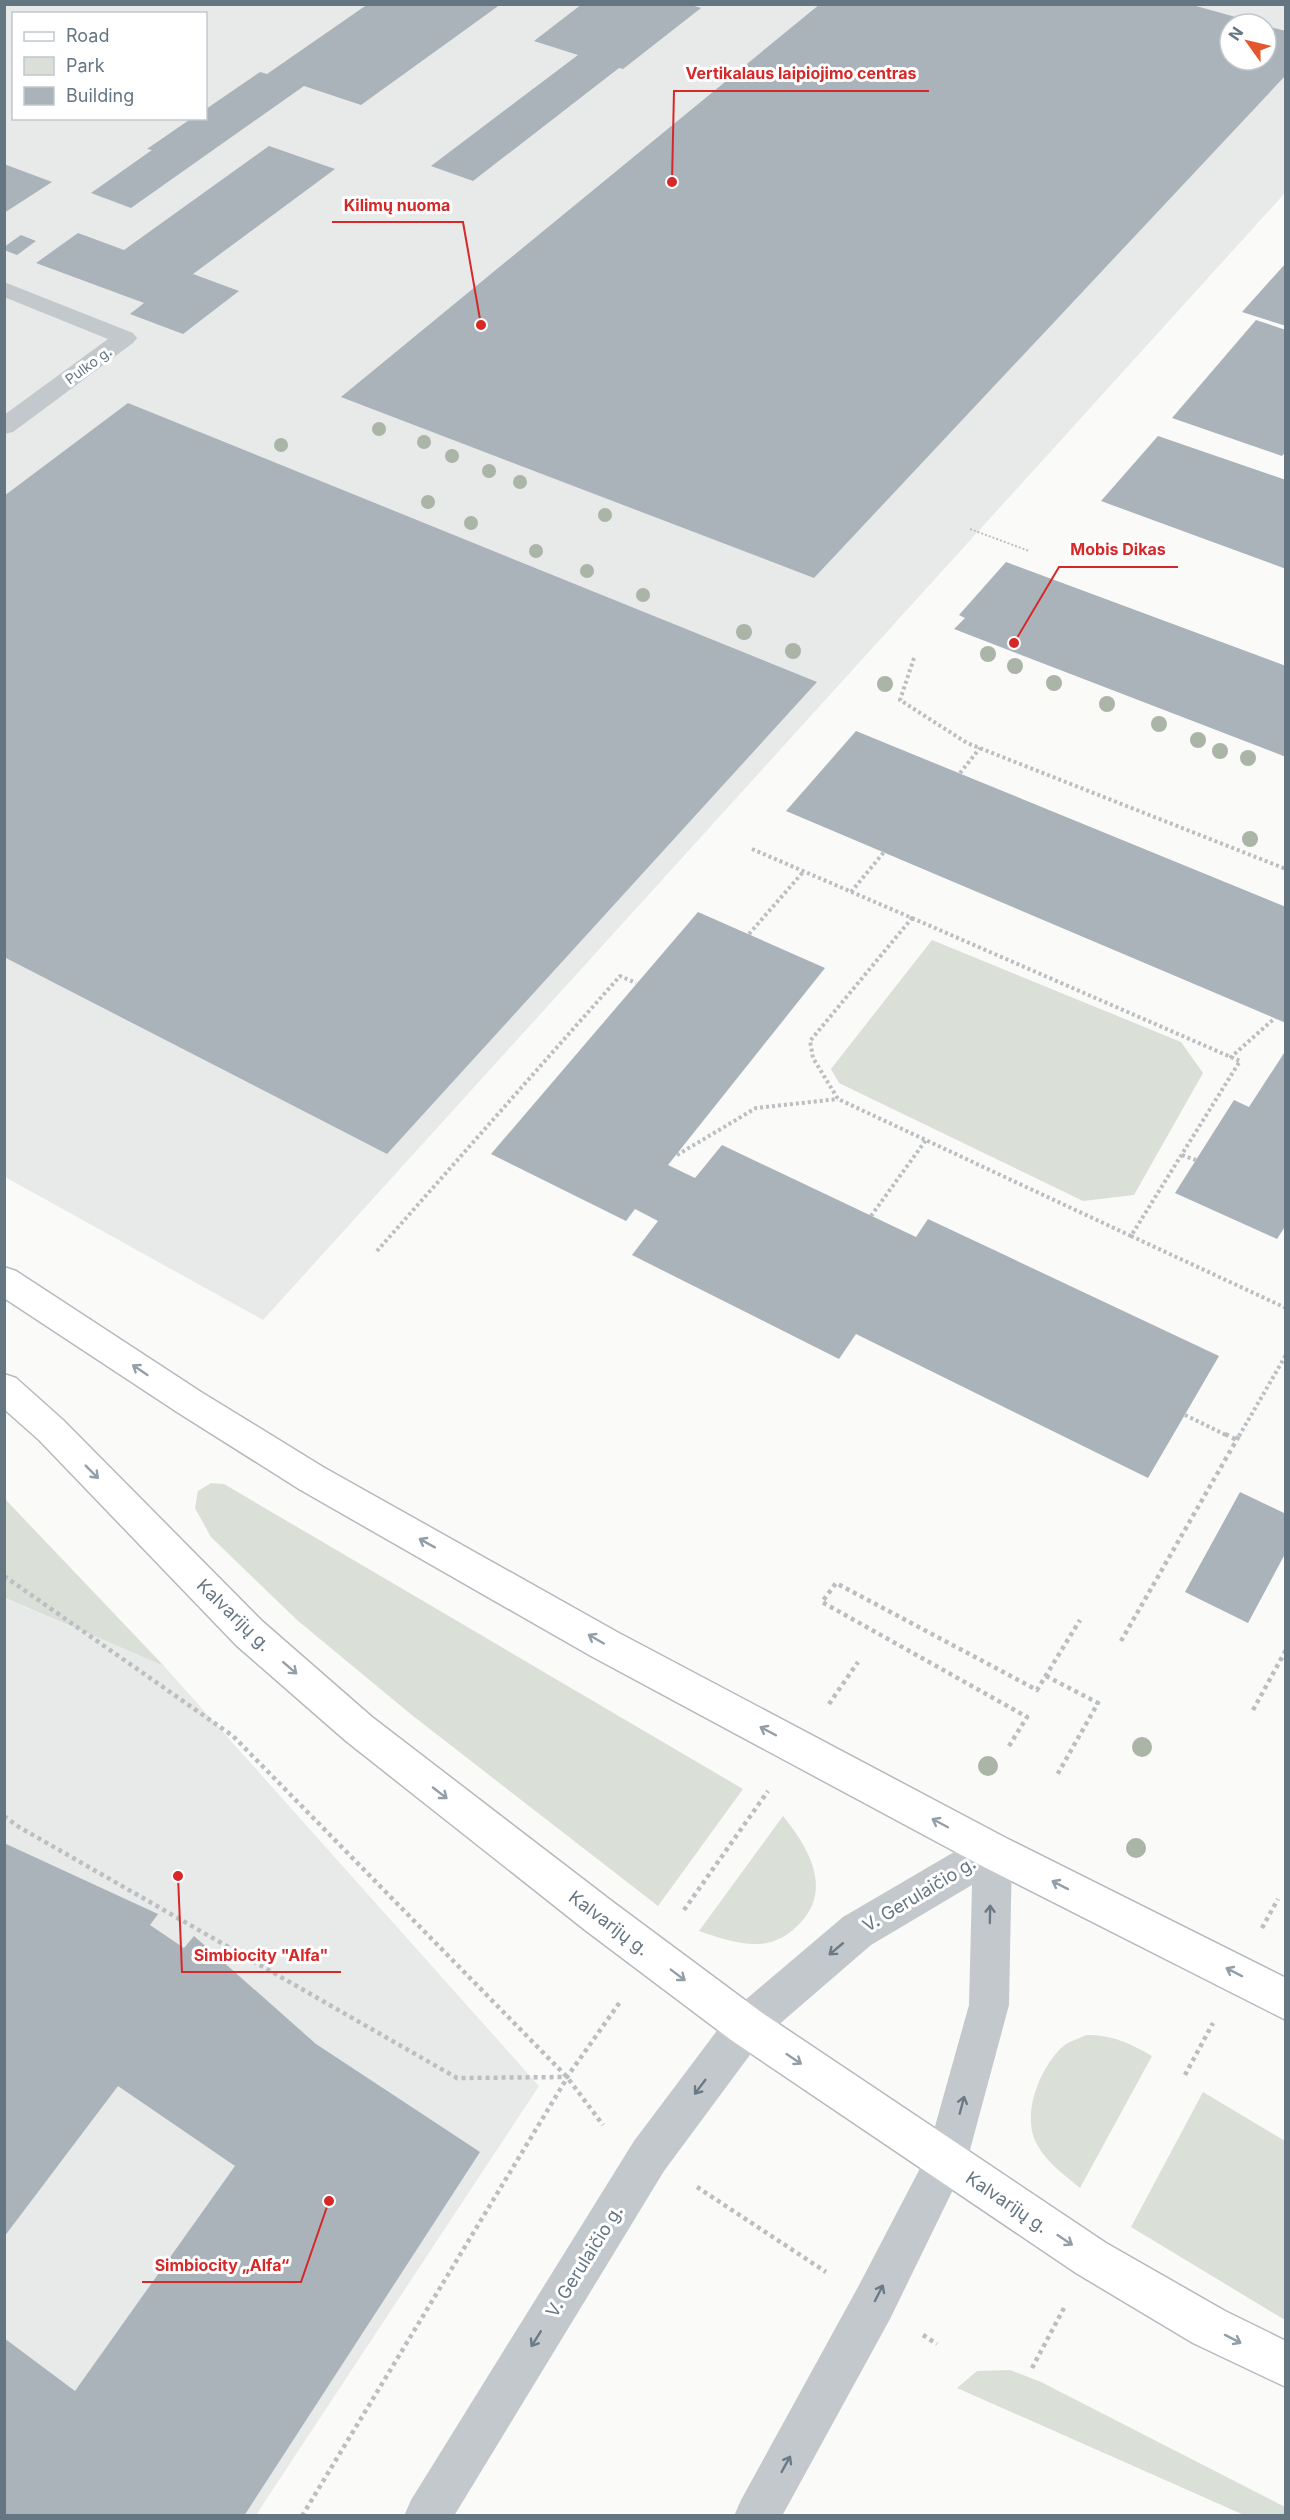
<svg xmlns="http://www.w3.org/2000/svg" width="1290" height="2520" viewBox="0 0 1290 2520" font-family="Inter,sans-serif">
	<rect width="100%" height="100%" fill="#fafaf8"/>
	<!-- built -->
	<path fill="#e8e9e9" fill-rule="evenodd" d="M 5,5 L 1285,5 L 1285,193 L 263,1320 L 5,1177 ZM 14,14 L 206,14 L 206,118 L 14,118 ZM 1230,24 L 1266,24 L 1266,60 L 1230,60 Z
		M 4,1598 L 164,1666 L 539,2086 L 256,2515 L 5,2515 Z"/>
	<!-- green -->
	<path fill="#dadfd7" d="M 932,940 L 1181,1042 L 1203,1073 L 1134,1195 L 1083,1201 L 839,1083 L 831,1069 Z
		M 211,1483 L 224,1484 L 743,1789 L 658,1906 L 413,1716 L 297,1620 L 211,1537 L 195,1508 L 198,1491 Z
		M 4,1499 L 5,1499 L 164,1666 L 5,1598 Z
		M 783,1816 C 807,1846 833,1887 801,1922 C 792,1932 781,1940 767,1943 C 745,1947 720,1938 699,1931 Z
		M 1086,2035 C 1113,2035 1129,2043 1152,2056 L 1080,2188 C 1066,2176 1047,2163 1038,2146 C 1020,2117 1039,2070 1061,2048 C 1067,2042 1078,2039 1086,2035 Z
		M 1203,2092 L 1285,2141 L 1285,2320 L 1131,2227 Z
		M 1010,2370 L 1041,2382 L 1285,2507 L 1285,2515 L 1244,2515 L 957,2388 L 977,2371 Z"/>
	<!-- building -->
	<path fill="#aab3b9" d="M 368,4 L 501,4 L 361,105 L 304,86 L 131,208 L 91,193 L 152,150 L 147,149 L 192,118 L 206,118 L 206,109 L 260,72 L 267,74 Z
		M 582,4 L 688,4 L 701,8 L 623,69 L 619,68 L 473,181 L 431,166 L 578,55 L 534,41 Z
		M 820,4 L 1189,4 L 1257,23 L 1230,24 L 1230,60 L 1266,60 L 1266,26 L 1286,31 L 1286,75 L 814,578 L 341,397 Z
		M 269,146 L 335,169 L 193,274 L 239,291 L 183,334 L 130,314 L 144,303 L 36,263 L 78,233 L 124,250 Z
		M 4,164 L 52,182 L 4,213 Z
		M 21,235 L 36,241 L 17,255 L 4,250 L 4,247 Z
		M 1286,263 L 1286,326 L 1242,312 Z
		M 1256,320 L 1286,330 L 1286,451 L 1282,456 L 1172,418 Z
		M 128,403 L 817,682 L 387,1154 L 4,957 L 4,496 Z
		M 1158,436 L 1286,480 L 1286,569 L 1101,501 Z
		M 1006,562 L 1286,666 L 1286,757 L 954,629 L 965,618 L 959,615 Z
		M 856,731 L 1286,907 L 1286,1023 L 786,811 Z
		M 698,912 L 825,968 L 668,1165 L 695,1178 L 722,1145 L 916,1237 L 928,1219 L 1219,1356 L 1148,1478 L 856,1334 L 839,1359 L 632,1255 L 658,1221 L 635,1209 L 626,1221 L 491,1154 Z
		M 1286,1050 L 1286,1225 L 1277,1239 L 1175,1193 L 1234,1100 L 1249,1107 Z
		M 1240,1492 L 1286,1514 L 1286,1552 L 1248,1623 L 1185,1592 Z
		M 4,1843 L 158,1914 L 150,1925 L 184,1948 L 194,1936 L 316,2044 L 480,2152 L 244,2516 L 4,2516 L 4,2338 L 75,2391 L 235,2166 L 118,2086 L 4,2237 Z"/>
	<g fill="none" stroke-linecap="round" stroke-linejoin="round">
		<!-- primary casing -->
		<g stroke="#b5babe" stroke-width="3">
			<path id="primary" d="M 4,1267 L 16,1271 L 201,1392 L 323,1467 L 617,1632 L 1006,1838 L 1286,1978 L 1286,2020 L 978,1864 L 591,1656 L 299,1489 L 177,1412 L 4,1298 Z
				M 4,1374 L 16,1378 L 63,1420 L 262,1621 L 372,1717 L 613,1902 L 761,2012 L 1106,2243 L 1225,2311 L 1286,2341 L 1286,2387 L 1193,2343 L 1076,2273 L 731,2040 L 585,1930 L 346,1741 L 236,1645 L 39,1440 L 4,1409 Z"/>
		</g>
		<!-- path-far2 -->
		<path stroke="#bbbfc2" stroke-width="2" stroke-dasharray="2 2" stroke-linecap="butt" d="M 970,529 L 1029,551"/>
		<!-- path-far1 -->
		<path stroke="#bbbfc2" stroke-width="4" stroke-dasharray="3 3" stroke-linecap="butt" d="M 914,658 L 900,700 L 967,743 L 1286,869
			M 960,773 L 980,748
			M 752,849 L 912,918
			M 851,892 L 884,852
			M 912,918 L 1240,1061 L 1131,1236 L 838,1099 L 813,1058 L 810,1041 Z
			M 749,934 L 804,871
			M 1230,1058 L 1275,1018
			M 677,1155 L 756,1108 L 838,1099
			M 1182,1155 L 1196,1160
			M 871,1216 L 926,1140
			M 1131,1236 L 1286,1308
			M 377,1251 L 620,976 L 636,983
			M 1185,1415 L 1228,1436
			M 1239,1436 L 1286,1355"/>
		<!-- path -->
		<path stroke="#bbbfc2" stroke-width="4.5" stroke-dasharray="4 4" stroke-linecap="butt" d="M 1225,1434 L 1237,1440
			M 4,1576 L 233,1736 L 567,2077 L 603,2125
			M 1121,1641 L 1240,1434
			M 1046,1676 L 1098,1703 L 1057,1775
			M 829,1704 L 858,1662
			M 1253,1710 L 1286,1650
			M 1009,1746 L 1027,1717 L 822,1602 L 836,1583 L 1037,1690 L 1080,1620
			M 4,1816 L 19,1827 L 457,2078 L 567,2077 L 620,2002
			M 684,1910 L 768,1791
			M 1262,1928 L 1278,1899
			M 1185,2075 L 1213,2023
			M 697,2187 L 826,2272
			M 923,2335 L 937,2344
			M 1032,2368 L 1064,2308
			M 302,2516 L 567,2078"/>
		<!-- minor -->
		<path fill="#c3c8cc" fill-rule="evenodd" d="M 4,282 L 133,333 L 137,338 L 133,343 L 13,432 L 4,434 L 4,415 L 108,339 L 4,297 Z
			M 992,1832 L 1006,1838 L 1012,1851 L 1009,2005 L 967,2161 L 890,2319 L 782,2516 L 734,2516 L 741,2500 L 858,2287 L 927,2155 L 969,2005 L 972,1885 L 871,1945 L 761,2040 L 664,2171 L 454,2516 L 404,2516 L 411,2500 L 634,2141 L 731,2012 L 843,1917 L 978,1838 Z"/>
		<!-- primary -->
		<use href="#primary" fill="#fff" fill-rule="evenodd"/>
	</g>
	<!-- trees -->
	<g fill="#aab4a7">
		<circle cx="379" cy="429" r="7"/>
		<circle cx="424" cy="442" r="7"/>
		<circle cx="281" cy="445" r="7"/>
		<circle cx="452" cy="456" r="7"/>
		<circle cx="489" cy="471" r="7"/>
		<circle cx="520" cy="482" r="7"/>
		<circle cx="428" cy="502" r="7"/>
		<circle cx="605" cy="515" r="7"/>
		<circle cx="471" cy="523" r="7"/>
		<circle cx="536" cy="551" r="7"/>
		<circle cx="587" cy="571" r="7"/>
		<circle cx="643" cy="595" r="7"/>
		<circle cx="744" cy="632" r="8"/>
		<circle cx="793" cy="651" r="8"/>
		<circle cx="988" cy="654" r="8"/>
		<circle cx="1015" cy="666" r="8"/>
		<circle cx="1054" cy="683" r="8"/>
		<circle cx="885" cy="684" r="8"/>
		<circle cx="1107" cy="704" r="8"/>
		<circle cx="1159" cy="724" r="8"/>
		<circle cx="1198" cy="740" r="8"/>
		<circle cx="1220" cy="751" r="8"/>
		<circle cx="1248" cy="758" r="8"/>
		<circle cx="1250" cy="839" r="8"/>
		<circle cx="1142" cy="1747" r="10"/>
		<circle cx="988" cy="1766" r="10"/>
		<circle cx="1136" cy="1848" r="10"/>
	</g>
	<!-- one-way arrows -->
	<defs><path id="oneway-shaft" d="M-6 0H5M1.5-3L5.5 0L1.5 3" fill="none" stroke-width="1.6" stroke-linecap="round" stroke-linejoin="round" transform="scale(1.5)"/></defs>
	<g stroke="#939fa8">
		<use href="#oneway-shaft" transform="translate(140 1370) rotate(-146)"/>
		<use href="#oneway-shaft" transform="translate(92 1472) rotate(45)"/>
		<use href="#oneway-shaft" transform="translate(427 1543) rotate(-151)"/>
		<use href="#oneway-shaft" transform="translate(596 1639) rotate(-150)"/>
		<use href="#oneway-shaft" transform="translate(290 1668) rotate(41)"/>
		<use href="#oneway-shaft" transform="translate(768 1731) rotate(-152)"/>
		<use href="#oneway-shaft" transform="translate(440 1793) rotate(38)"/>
		<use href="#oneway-shaft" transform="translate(940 1823) rotate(-152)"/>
		<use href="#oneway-shaft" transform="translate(1060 1885) rotate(-153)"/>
		<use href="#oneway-shaft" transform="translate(1234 1972) rotate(-153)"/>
		<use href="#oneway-shaft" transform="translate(678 1975) rotate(37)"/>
		<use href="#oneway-shaft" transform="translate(794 2059) rotate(34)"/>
		<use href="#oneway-shaft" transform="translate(1065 2240) rotate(34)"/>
		<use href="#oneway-shaft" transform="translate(1233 2339) rotate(27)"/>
	</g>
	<g stroke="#6a7a87">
		<use href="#oneway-shaft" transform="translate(990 1914) rotate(-89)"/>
		<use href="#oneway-shaft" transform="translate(836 1949) rotate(140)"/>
		<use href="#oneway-shaft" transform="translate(700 2087) rotate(127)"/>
		<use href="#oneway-shaft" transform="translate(962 2105) rotate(-75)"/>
		<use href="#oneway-shaft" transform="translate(879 2293) rotate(-63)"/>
		<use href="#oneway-shaft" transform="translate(536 2339) rotate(122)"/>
		<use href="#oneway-shaft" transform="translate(786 2464) rotate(-61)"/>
	</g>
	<g text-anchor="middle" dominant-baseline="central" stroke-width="6" stroke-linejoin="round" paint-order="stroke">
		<!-- far-street labels -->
		<g font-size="14" fill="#657683" stroke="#fff">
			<text transform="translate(88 365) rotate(-36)">Pulko g.</text>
		</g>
		<!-- near-street labels -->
		<g font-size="18" fill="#657683" stroke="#fff">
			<text transform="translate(234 1615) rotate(44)">Kalvarijų g.</text>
			<text transform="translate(919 1894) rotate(-31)">V. Gerulaičio g.</text>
			<text transform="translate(609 1923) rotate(37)">Kalvarijų g.</text>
			<text transform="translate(1007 2202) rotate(34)">Kalvarijų g.</text>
			<text transform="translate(584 2261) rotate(-58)">V. Gerulaičio g.</text>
		</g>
	</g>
	<!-- callouts -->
	<path fill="none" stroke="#d62828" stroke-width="2" d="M672 182L674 91H929M481 325L463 222H332M1014 643L1059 567H1178M178 1876L182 1972H341M329 2201L301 2282H142"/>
	<g fill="#d62828" stroke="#fff" stroke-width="2">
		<circle cx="672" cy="182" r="6"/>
		<circle cx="481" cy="325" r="6"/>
		<circle cx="1014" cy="643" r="6"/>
		<circle cx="178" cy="1876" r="6"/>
		<circle cx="329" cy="2201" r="6"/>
	</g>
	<g font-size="16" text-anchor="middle" font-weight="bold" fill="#d62828" stroke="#fff" stroke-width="6" stroke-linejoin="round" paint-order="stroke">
		<text x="801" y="79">Vertikalaus laipiojimo centras</text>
		<text x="397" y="211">Kilimų nuoma</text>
		<text x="1118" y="555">Mobis Dikas</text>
		<text x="261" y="1961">Simbiocity "Alfa"</text>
		<text x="222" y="2271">Simbiocity „Alfa“</text>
	</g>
	<!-- border -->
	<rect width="1290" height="2520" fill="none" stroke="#657683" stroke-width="12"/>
	<!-- legend -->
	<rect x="12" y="12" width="195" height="108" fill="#ffffff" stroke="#c1c8cd" stroke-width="1.5"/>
	<rect x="24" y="32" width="30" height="9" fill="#ffffff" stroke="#c1c8cd" stroke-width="1.5"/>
	<text x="66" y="42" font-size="18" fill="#657683">Road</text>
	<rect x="24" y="57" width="30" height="18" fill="#dadfd7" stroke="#c1c8cd" stroke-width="1.5"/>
	<text x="66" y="72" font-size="18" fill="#657683">Park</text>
	<rect x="24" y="87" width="30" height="18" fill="#aab3b9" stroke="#c1c8cd" stroke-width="1.5"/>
	<text x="66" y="102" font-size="18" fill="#657683">Building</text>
	<!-- north arrow -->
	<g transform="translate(1248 42) rotate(304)"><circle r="28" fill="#ffffff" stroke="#c1c8cd" stroke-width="1.5"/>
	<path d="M0-4.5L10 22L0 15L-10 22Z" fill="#e4572e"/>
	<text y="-9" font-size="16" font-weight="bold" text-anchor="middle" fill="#657683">N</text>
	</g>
</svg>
